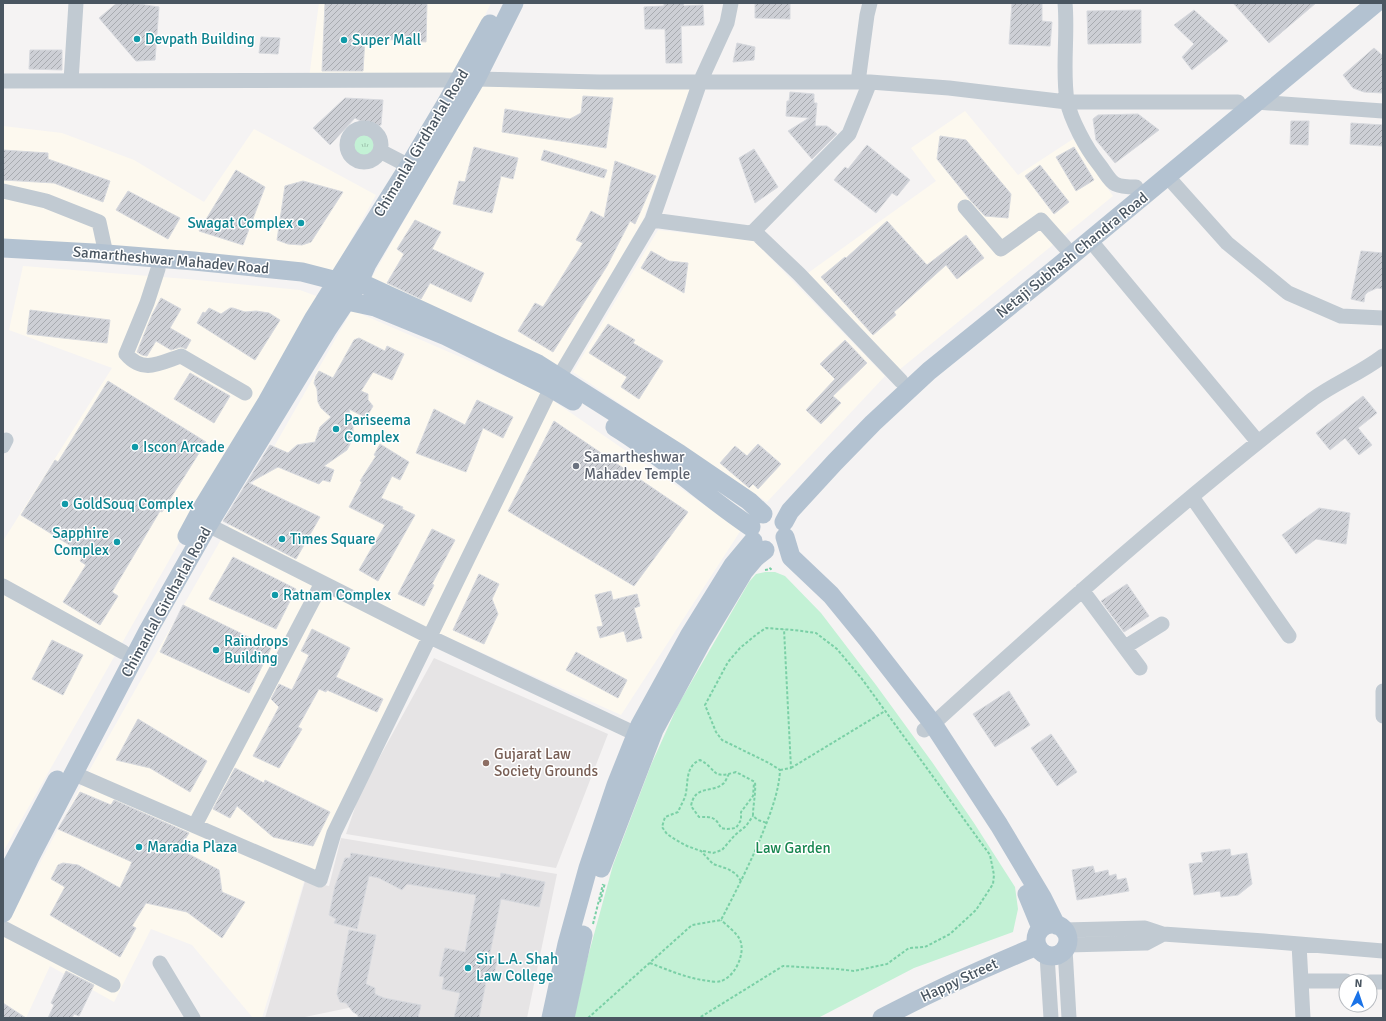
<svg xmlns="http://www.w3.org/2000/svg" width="1386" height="1021" viewBox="0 0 1386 1021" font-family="Signika,sans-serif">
	<defs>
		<pattern id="grass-tufts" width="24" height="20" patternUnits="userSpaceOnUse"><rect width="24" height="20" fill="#c3f1d5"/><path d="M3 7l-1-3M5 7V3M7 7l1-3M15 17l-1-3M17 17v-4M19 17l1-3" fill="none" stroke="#a0c6b0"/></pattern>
		<pattern id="building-hatch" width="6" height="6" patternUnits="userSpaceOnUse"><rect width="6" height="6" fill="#cdcfd5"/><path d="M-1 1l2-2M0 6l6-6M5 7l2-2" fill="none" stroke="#a8abb0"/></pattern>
	</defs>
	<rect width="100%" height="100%" fill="#f5f3f3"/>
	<!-- commercial -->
	<path fill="#fdf9ef" d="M 319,3 L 491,3 L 455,77 L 309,78 Z
		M 480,86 L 690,88 L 643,220 L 558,366 L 370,281 Z
		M 965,111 L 1018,175 L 1073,139 L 1113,196 L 899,370 L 808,273 L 936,181 L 911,148 Z
		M 3,126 L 62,133 L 134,160 L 204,202 L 254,129 L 376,195 L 333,272 L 3,250 Z
		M 658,230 L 753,240 L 885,376 L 767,502 L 573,372 Z
		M 23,266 L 187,279 L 300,290 L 319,297 L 3,852 L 3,541 L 112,368 L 9,330 Z
		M 352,310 L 539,391 L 741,530 L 621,715 L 440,634 L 330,832 L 315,880 L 305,878 L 262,1018 L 253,1018 L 192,945 L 151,929 L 114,1002 L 50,966 L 26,1018 L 3,1018 L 3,932 L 89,771 Z"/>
	<!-- education -->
	<path fill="#e6e4e5" d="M 434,658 L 608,734 L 556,868 L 346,834 L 360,793 Z
		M 341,838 L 557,874 L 527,1018 L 359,1018 L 353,1007 L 300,1018 L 265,1018 L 305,881 L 329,886 Z"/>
	<!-- grass -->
	<path fill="url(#grass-tufts)" d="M352 145a11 11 0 1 1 22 0a11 11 0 1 1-22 0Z"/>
	<!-- park -->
	<path fill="#c3f1d5" d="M 765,572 L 775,572 L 785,576 L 821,613 L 876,685 L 932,762 L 974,823 L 1015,887 L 1018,909 L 1013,932 L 914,968 L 818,1018 L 574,1018 L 587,960 L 613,865 L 651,765 L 678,705 L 749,582 L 756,574 Z"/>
	<!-- building -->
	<path fill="url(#building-hatch)" stroke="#d7d9de" d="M 117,3 L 132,3 L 159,7 L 155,60 L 136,61 L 99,18 Z
		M 325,3 L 427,3 L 426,42 L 365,38 L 363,71 L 322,71 Z
		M 664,3 L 683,3 L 684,6 L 703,5 L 704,25 L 681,26 L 682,63 L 666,63 L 665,29 L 645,29 L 644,7 L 664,6 Z
		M 755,3 L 790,3 L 790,19 L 755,18 Z
		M 1012,3 L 1042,3 L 1042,21 L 1052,22 L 1050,46 L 1009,44 Z
		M 1233,3 L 1316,3 L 1269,43 Z
		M 1141,10 L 1141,43 L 1088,44 L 1087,11 Z
		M 1194,10 L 1228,41 L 1192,70 L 1182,57 L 1194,44 L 1174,25 Z
		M 261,37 L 280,38 L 278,54 L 259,53 Z
		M 737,43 L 755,47 L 754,60 L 733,62 Z
		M 1374,48 L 1383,56 L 1383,93 L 1364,92 L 1353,88 L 1343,75 Z
		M 30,50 L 62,50 L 62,70 L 29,69 Z
		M 790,92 L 814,94 L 814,103 L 817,103 L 815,126 L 827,126 L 837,134 L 812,159 L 788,131 L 809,118 L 786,116 L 787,101 L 789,101 Z
		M 583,96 L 613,98 L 606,148 L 502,132 L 505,109 L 570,119 L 581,113 Z
		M 345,98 L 383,100 L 381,125 L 371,127 L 355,118 L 330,145 L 313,128 Z
		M 1138,114 L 1159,130 L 1115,163 L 1096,140 L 1093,119 L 1098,115 Z
		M 1291,121 L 1309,121 L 1308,145 L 1290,144 Z
		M 1351,123 L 1383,125 L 1383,146 L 1350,144 Z
		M 940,136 L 966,140 L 1011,194 L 1008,218 L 985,216 L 971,201 L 937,159 Z
		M 867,145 L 910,180 L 897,196 L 892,193 L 876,213 L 834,180 L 845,167 L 848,169 Z
		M 474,147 L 518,158 L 513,179 L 501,176 L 492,213 L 453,204 L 459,181 L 465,182 Z
		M 1074,147 L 1094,180 L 1076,191 L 1056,157 Z
		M 754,149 L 778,187 L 755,203 L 739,158 Z
		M 3,150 L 48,153 L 48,159 L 110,181 L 103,202 L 54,183 L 3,180 Z
		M 544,150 L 607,170 L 604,178 L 541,160 Z
		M 615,161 L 656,176 L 635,224 L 630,221 L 607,266 L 553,352 L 518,331 L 535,303 L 543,307 L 583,243 L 576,240 L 591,211 L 604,218 Z
		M 1040,165 L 1069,202 L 1054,214 L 1025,176 Z
		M 236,170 L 265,187 L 243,245 L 199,231 Z
		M 303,181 L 343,192 L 311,242 L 302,245 L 288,244 L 277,240 L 285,186 Z
		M 128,191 L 180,218 L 168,239 L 116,210 Z
		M 415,220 L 441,232 L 432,249 L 484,273 L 471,302 L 430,283 L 421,299 L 387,283 L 404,254 L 397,249 Z
		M 887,221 L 927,265 L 966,235 L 984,258 L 957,279 L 946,265 L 894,312 L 896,315 L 873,335 L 821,277 L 845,257 L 846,258 Z
		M 651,251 L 669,261 L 688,263 L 684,293 L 641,268 Z
		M 1361,251 L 1383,253 L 1383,289 L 1377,288 L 1368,292 L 1365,295 L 1364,302 L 1351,299 Z
		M 161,298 L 181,309 L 170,328 L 191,340 L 186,349 L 181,347 L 171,350 L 156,341 L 147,356 L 142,355 L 137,352 L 152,315 Z
		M 209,308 L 221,314 L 230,308 L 233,308 L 245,312 L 256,311 L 269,313 L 280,320 L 255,360 L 197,323 L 203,312 L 205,313 Z
		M 30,310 L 110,320 L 107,343 L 27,334 Z
		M 608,324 L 635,340 L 633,343 L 663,361 L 639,399 L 621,387 L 627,377 L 589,353 Z
		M 359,338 L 385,351 L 387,346 L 404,354 L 392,380 L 373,372 L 361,391 L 368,394 L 368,400 L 373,406 L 366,418 L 349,409 L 353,427 L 353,438 L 347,450 L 324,466 L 334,470 L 330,482 L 323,480 L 319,484 L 278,467 L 249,483 L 320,517 L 296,559 L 223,521 L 270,445 L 288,453 L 297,445 L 315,442 L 320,427 L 331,417 L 321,408 L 318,402 L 317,389 L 314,383 L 316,376 L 319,371 L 333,378 L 354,340 Z
		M 845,340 L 867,363 L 833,396 L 841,403 L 821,424 L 806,410 L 835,379 L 820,364 Z
		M 190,373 L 230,396 L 214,423 L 174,399 Z
		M 108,381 L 206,442 L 162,512 L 160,511 L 112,592 L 118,596 L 100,625 L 63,602 L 86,565 L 80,561 L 84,554 L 21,515 L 55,460 L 58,462 Z
		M 1363,396 L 1377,413 L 1358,428 L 1372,445 L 1359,455 L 1345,438 L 1330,450 L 1316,433 Z
		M 477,400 L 513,417 L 503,438 L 483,428 L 466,472 L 416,453 L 434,409 L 465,425 Z
		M 554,421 L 688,512 L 634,586 L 508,511 Z
		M 380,444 L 409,462 L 400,480 L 392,476 L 381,498 L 403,507 L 402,509 L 415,515 L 378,581 L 359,570 L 385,525 L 349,507 L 362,482 L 360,481 L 376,456 L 374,455 Z
		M 758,444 L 781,464 L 758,489 L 753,484 L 749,488 L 747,486 L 720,463 L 735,446 L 747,456 Z
		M 1319,508 L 1350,513 L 1346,544 L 1316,539 L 1296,554 L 1282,535 Z
		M 432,529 L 455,540 L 432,584 L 434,585 L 424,606 L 398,594 Z
		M 233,557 L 296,589 L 276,629 L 209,599 Z
		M 479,574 L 499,584 L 492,599 L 498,614 L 484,644 L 453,630 Z
		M 1127,584 L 1149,616 L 1124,632 L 1101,601 Z
		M 611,591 L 613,600 L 637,594 L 640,606 L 634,608 L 642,638 L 627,642 L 624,631 L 600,638 L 597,627 L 603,626 L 595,595 Z
		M 183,605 L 271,648 L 249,693 L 160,652 Z
		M 312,629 L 350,648 L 336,677 L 383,699 L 377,712 L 327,690 L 326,692 L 319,689 L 298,727 L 302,729 L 279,768 L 253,756 L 279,707 L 271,699 L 279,684 L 292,690 L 309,655 L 301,651 Z
		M 52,640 L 83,655 L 63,695 L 32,679 Z
		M 576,652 L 627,680 L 618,698 L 566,670 Z
		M 1009,691 L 1030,725 L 995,747 L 973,714 Z
		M 138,719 L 207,761 L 190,792 L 150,768 L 116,760 Z
		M 1051,734 L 1077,772 L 1057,786 L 1031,748 Z
		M 235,768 L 264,783 L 265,780 L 330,812 L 313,846 L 273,837 L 237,806 L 230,818 L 213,809 Z
		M 80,792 L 111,805 L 114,800 L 189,833 L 179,849 L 219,870 L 222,892 L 245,902 L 222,938 L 187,912 L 146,903 L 132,926 L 136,928 L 120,957 L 50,915 L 65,887 L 51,879 L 58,865 L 63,863 L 78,865 L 120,888 L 132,862 L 58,829 Z
		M 1230,849 L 1231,856 L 1247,853 L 1252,884 L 1238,895 L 1221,897 L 1220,891 L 1194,895 L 1189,864 L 1203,862 L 1201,853 Z
		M 351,853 L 500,878 L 501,873 L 545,882 L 539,907 L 501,899 L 489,958 L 497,959 L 494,978 L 487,977 L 479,1018 L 454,1018 L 460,993 L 442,989 L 444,977 L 439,976 L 445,948 L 465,952 L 476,895 L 407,884 L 402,890 L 379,878 L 369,876 L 357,929 L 334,923 L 336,919 L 329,915 L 335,886 L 345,858 L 350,858 Z
		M 1093,866 L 1095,873 L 1108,870 L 1109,876 L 1116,874 L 1117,880 L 1126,878 L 1129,891 L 1077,900 L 1072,870 Z
		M 349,930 L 376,935 L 366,984 L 375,988 L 375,994 L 384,998 L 421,1005 L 418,1018 L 358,1018 L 358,1015 L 353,1012 L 346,1003 L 340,1002 L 337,994 Z
		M 66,971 L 94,985 L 79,1016 L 74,1014 L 72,1018 L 48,1018 L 54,1005 L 51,1003 Z
		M 3,1003 L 26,1018 L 3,1018 Z"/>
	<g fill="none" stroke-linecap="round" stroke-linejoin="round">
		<!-- path -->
		<path stroke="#7ad0a6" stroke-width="2" stroke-dasharray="3 2" stroke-linecap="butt" d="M 765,570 L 771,569 L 768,567
			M 791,768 L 885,711
			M 780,770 L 791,768 L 784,629
			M 729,774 C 727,777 726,781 724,783 C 712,794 695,784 691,806 L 699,817 C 711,817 715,816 721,828 L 727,829 L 736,828 L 741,820 L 741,812 L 753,796 L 754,783
			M 703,851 L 713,853 L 722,850 L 735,835 L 746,826 L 753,816
			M 741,881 L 736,874 L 728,869 L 713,864 L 701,851 L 687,846 L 676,840 L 667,834 L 662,827 L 665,817 L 678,812 C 680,807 683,802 685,797 C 689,784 684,767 700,760 C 718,769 710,780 736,772 L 755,782 C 756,794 753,804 753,816 L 758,820 L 767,823
			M 600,902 L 605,883
			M 593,924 L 603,884
			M 650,963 C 668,970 689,979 709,981 C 712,982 718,982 721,981 C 735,977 746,953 740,940 C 738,934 725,924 721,920
			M 588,1018 L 692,925 L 721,920 C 736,891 751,862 763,832 C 771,812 779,791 780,770 L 769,763 L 722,740 L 716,732 L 705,705 L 728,662 L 740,648 L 757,634 L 766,628 L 794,630 L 816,633 L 837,649 L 862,679 L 990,855 L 994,875 L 993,884 L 976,910 L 950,934 L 925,947 L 909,948 L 887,964 L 854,971 L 838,969 L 783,966 L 699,1018"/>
		<!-- minor -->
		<path stroke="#c1cad2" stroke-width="15" d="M 1065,3 C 1068,35 1062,69 1067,101 C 1071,120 1086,148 1098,163 C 1113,182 1109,187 1136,187
			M 476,79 L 599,82 L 870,82 L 949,88 L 1067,102 L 1238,102
			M 3,81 L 459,80
			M 71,81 L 76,3
			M 858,82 L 867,15 L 870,3
			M 1256,102 L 1383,111
			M347 145a17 17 0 1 1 34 0a17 17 0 1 1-34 0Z
			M 380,151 L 409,166
			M 1167,176 L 1227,243 L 1288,293 L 1341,316 L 1383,318
			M 3,191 L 46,201 L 99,222 L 106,254
			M 965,207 L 1001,249 L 1041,220 L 1065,247
			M 652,220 L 757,234 L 799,274 L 901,381
			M 753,232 L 849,134 L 870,82
			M 1090,240 L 1258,442
			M 158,269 L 147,303 L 126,354 C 143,374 160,363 181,356 L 245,393
			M 3,446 L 6,440
			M 1192,497 L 1289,636
			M 208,525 L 430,637 L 636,734
			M 3,586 L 123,652
			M 1082,590 L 1140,668
			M 1125,647 L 1162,624
			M 1383,691 L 1383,716
			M 924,730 L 933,724 C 1056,612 1181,501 1313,399 C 1335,383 1361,373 1383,356
			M 75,774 L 320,880 L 334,833 L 551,388 L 559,377 L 652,220 L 700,82 L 727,23 L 731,3
			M 195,825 L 322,583
			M 3,928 L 113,985
			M 1064,930 L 1145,928 L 1163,934 L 1264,941 L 1383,951
			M 1299,944 L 1303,1018
			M 1067,945 L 1146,943 L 1163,934
			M 1065,949 L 1069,1018
			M 1047,955 L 1051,1018
			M 160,963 L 193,1018
			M 1301,981 L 1346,981
			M 1370,982 L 1383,982"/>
		<!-- major -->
		<path stroke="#b3c2d1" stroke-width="19" d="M 3,248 L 94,253 L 194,261 L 302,272 L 337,281 L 359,282 L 538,364 L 680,454 L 749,501 L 763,514
			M 337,296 L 347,301 L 375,307 L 446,336 L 551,388 L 573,401
			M 615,427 C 663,456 704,496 751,527
			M 784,522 L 790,511 L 835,462 L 873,423 L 929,371 L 1048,275 L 1376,3
			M 187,536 L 201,510 L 267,402 L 314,318 L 409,166 L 447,102 L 490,24
			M 785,537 L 791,557 L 831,595 L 867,639 L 933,724 L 999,825 L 1042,897 L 1056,925
			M 601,868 L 654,730 L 702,641 L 744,571 L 755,558 L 765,550
			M 3,881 L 57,780
			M 1027,894 L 1041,928
			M 3,913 L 30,857 L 148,631 L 208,525 L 327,330 L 359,282 L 367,264 L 476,79 L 514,3
			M1036 940a16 16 0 1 1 32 0a16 16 0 1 1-32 0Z
			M 551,1018 L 567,944 L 588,868 L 616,785 L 640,725 L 689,636 L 733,565 L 753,541
			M 565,1018 L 583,935
			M 882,1018 C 933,991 984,968 1037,946"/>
	</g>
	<!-- markers -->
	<g fill="#0f9aa8" stroke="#fff" stroke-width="1.5">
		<circle cx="137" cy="39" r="4"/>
		<circle cx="344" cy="40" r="4"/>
		<circle cx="301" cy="223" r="4"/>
		<circle cx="336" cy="429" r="4"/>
		<circle cx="135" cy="447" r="4"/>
		<circle cx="65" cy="504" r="4"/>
		<circle cx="282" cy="539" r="4"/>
		<circle cx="117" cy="542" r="4"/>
		<circle cx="275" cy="595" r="4"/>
		<circle cx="216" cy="650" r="4"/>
		<circle cx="139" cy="847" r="4"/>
		<circle cx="468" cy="968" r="4"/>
	</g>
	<circle fill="#6b7280" stroke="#fff" stroke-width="1.5" cx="576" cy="466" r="4"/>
	<circle fill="#8d6e63" stroke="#fff" stroke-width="1.5" cx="486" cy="763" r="4"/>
	<g text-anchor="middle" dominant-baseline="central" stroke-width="3" stroke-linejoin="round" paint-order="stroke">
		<!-- culture labels -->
		<g font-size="15" fill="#0d838f" stroke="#fff" text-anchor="start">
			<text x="145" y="39">Devpath Building</text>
			<text x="352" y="40">Super Mall</text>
			<text x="293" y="223" text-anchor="end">Swagat Complex</text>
			<text x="344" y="420">Pariseema<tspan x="344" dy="17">Complex</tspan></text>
			<text x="143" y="447">Iscon Arcade</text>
			<text x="73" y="504">GoldSouq Complex</text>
			<text x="109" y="533" text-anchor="end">Sapphire<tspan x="109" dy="17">Complex</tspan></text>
			<text x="290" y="539">Times Square</text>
			<text x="283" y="595">Ratnam Complex</text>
			<text x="224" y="641">Raindrops<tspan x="224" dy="17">Building</tspan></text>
			<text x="147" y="847">Maradia Plaza</text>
			<text x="476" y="959">Sir L.A. Shah<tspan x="476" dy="17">Law College</tspan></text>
		</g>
		<!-- street labels -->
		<g font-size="15" fill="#4a5661" stroke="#fff">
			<text transform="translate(421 143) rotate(-59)">Chimanlal Girdharlal Road</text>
			<text transform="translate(1072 255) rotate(-39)">Netaji Subhash Chandra Road</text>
			<text transform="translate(171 260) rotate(5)">Samartheshwar Mahadev Road</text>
			<text transform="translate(166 602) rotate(-61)">Chimanlal Girdharlal Road</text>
			<text transform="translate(959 980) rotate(-25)">Happy Street</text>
		</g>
		<!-- worship labels -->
		<g font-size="15" fill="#5b616d" stroke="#fff" text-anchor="start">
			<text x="584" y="457">Samartheshwar<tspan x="584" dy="17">Mahadev Temple</tspan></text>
		</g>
		<!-- education labels -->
		<g font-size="15" fill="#785e54" stroke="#fff" text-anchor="start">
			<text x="494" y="754">Gujarat Law<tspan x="494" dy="17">Society Grounds</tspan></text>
		</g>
		<!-- park labels -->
		<g font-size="15" fill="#17864f" stroke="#fff">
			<text x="793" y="848">Law Garden</text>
		</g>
	</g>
	<!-- border -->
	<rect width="1386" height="1021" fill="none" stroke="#4a5661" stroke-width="8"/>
	<!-- north arrow -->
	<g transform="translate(1358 993) rotate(3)"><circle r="19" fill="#ffffff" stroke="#b7bbc0"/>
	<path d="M0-3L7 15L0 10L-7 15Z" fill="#1a73e8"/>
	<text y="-6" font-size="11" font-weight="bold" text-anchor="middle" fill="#4a5661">N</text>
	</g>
</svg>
